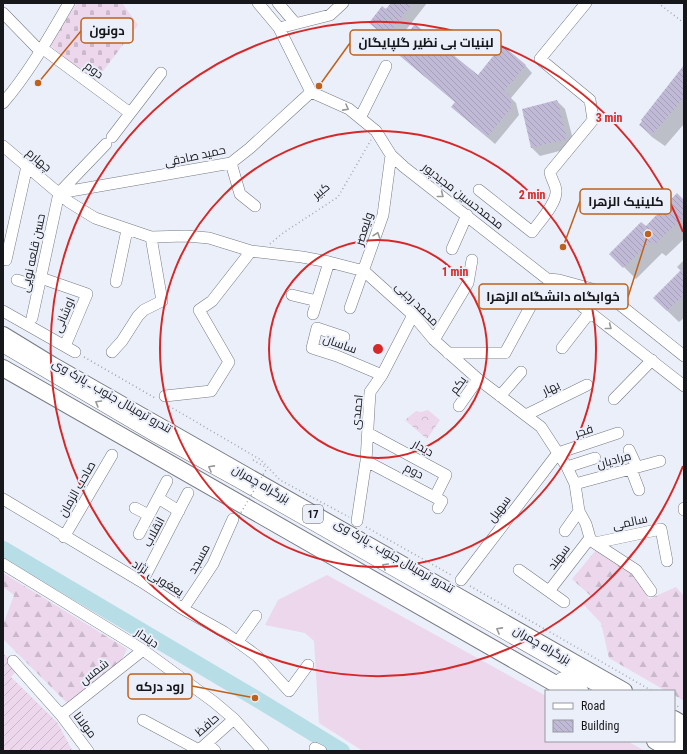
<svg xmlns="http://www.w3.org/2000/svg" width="687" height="754" viewBox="0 0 687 754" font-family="'Roboto Condensed',Cairo,sans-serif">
	<defs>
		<pattern id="forest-firs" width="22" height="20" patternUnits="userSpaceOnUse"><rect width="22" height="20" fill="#ecd7ed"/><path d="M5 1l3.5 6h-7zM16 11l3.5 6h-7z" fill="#cab8cb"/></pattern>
		<pattern id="cemetery-stones" width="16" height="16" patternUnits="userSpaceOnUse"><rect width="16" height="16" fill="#ecd7ed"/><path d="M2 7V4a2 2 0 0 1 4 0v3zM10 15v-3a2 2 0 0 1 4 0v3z" fill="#cab8cb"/></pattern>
		<pattern id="park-crowns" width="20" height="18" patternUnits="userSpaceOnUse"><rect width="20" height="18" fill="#ecd7ed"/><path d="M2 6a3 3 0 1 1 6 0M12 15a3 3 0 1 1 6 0" fill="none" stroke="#cab8cb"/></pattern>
		<pattern id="garden-furrows" width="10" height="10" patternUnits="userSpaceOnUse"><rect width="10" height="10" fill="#ecd7ed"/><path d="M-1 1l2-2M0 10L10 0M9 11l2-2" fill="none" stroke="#cab8cb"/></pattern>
		<pattern id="building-back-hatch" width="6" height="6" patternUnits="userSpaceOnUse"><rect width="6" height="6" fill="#c1bad7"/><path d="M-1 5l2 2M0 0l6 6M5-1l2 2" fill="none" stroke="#a59fb8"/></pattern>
	</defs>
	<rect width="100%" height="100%" fill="#ebeff9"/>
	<!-- grass -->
	<path fill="#ecd7ed" d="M 327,575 L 546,696 L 546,741 L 627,741 L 645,751 L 363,751 L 319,723 L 314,641 L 305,633 L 265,625 L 278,600 Z"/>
	<!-- forest -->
	<path fill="url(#forest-firs)" d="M 596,550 L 637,578 L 649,599 L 676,587 L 684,596 L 684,701 L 674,695 L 674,691 L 666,691 L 609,658 L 601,623 L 583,604 L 592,597 L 572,579 Z
		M 3,573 L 127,649 L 121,660 L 69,705 L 3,639 L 3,625 L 14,595 L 3,587 Z"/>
	<!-- cemetery -->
	<path fill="url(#cemetery-stones)" d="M 77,3 L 122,3 L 138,25 L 94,83 L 49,44 Z"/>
	<!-- park -->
	<path fill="url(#park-crowns)" d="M 428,410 L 440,420 L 427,439 L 405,420 L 416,411 L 421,412 Z"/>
	<!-- garden -->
	<path fill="url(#garden-furrows)" d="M 3,653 L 18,669 L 11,677 L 57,722 L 71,748 L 73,751 L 3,751 Z"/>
	<!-- shadow -->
	<path fill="#0003" d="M 392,3 L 427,3 L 395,44 L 371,23 L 386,10 Z
		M 395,51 L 478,76 L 525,65 L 532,73 L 511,98 L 516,103 L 519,115 L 495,144 L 452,107 L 456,103 Z
		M 684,67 L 684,124 L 665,146 L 652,137 L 640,125 Z
		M 557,101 L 565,109 L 575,147 L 540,156 L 532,148 L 523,110 Z
		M 684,201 L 684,239 L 666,256 L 662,253 L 636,279 L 611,254 Z
		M 684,260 L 684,318 L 679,322 L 654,298 L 681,271 L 677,267 Z"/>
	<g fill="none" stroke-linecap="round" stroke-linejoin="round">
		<!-- river -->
		<path stroke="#b7dee6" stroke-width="16" d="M 3,549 L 255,698 L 342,751"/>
	</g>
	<!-- building -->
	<path fill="url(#building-back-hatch)" d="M 391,3 L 413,3 L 386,37 L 369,23 L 382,6 L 386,9 Z
		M 415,24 L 478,75 L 502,45 L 526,65 L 504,91 L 509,95 L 512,107 L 487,137 L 451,107 L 455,102 L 394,51 Z
		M 684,65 L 684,98 L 652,135 L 639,125 L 642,121 L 641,120 Z
		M 557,100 L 567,139 L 531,148 L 522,109 Z
		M 677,193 L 684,200 L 684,216 L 654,245 L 650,242 L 623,268 L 609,254 L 641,222 L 646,226 Z
		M 684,267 L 684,295 L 667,311 L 653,298 Z"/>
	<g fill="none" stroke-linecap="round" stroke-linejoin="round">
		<!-- minor casing -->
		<g stroke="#767a83" stroke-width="12">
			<path id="minor" d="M 258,3 L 279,28 L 311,92 L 349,109 L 360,118 L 376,131 L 391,155 L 404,167 L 684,386
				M 278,3 L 295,23
				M 3,13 L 40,51
				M 279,28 L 330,15 L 343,3
				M 42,48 L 130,113
				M 3,103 C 29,73 49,37 69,3
				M 360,118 L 386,66
				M 112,137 L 161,73
				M 3,146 L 69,202 L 95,218 L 151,237 L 186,236 L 209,238 L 251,251 L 302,257 L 329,262 L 364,271 L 413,315 L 434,340 L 478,379 L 541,427 L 567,467 L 575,484 L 579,511 L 586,524 L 590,538 L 593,542 L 636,570 L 651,591
				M 231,163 L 240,194 L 255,206
				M 479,190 L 532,232 C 540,221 557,203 556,191 C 556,185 551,179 550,172 L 593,120 L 590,100 L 540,59 L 586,3
				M 59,193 L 231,163 L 250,148 L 311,92
				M 59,193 L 106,144
				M 452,249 L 467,215
				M 6,260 L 27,166
				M 41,278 L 87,294 L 65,346
				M 548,279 L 559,280 L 592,289 L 614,300 L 684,356
				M 17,280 L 39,287
				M 116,282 L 127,230
				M 292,295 L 317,301
				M 350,308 L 383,215 L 391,155
				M 3,311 L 75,352
				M 313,314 L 329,262
				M 32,318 L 59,193
				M 344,337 L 317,328 L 312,348 L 337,356 L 382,375
				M 434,340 L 468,283 L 472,260
				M 3,347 L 156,437 L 238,482 L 605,691
				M 562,348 L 590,312
				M 112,352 L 122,341 L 138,316 L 144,310 L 162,301 L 151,237
				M 448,353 L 505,353 L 540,289
				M 165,396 L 211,391 L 229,362 L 199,310 L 212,301 L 251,251
				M 500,396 L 521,372
				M 614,399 L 652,360
				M 459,406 L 478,379
				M 526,415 L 587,385
				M 368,433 L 446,475 L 435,497
				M 629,450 L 637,467
				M 558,453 L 618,433
				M 366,461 L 442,501 L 438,508
				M 567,467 L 595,458
				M 631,469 L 639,490
				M 575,484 L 660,461
				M 158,498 L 179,511
				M 3,499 L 142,582 L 183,609 L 224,632 L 257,656 L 289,691 L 308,665
				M 135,508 L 149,515
				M 684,508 L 684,510
				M 357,521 L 366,461 L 370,392 L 382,375 L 413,315
				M 565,531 L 579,511
				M 139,534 L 167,481
				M 64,537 L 112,455
				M 595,543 L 661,529 L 667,561
				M 3,564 L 143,650 L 214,702 L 234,719 L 263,751
				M 519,570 L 564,602
				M 461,580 L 558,453
				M 142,582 L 188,493
				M 549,591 L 590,538
				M 183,609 L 213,564 L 233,519
				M 238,641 L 256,616
				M 13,661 L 61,715 L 88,751
				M 561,678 L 583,691
				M 61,715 L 143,650
				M 143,720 L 199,750
				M 674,730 L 684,736
				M 671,741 L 684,748
				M 207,743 L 215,751
				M 315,748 L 321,751
				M 198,751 L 234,719"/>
		</g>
		<!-- highway casing -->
		<g stroke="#767a83" stroke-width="18">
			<path id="highway" d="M 3,335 L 52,365 L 624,691
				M 3,368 L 568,691
				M 674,719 L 684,725
				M 655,741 L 673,751"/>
		</g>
		<!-- path -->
		<path stroke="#a2a5ad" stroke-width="1.5" stroke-dasharray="1 3" stroke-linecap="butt" d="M 658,3 L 684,23
			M 270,244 L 283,233 L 338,197 L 371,140
			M 84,357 L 155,398
			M 169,406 L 261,460 L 280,480 L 349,517
			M 253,460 L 267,468
			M 366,527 L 453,576
			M 470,586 L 652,691
			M 674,704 L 679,707"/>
		<!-- minor -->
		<use href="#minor" stroke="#fff" stroke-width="11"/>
		<!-- highway -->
		<use href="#highway" stroke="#fff" stroke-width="16"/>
		<!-- path-bridge -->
		<path stroke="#a2a5ad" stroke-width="1.5" stroke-dasharray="1 3" stroke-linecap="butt" d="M 239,516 L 267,468"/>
	</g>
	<!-- one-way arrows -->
	<defs><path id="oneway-chevron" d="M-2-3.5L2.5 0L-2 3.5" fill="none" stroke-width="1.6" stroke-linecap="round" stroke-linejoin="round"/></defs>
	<g stroke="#969798">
		<use href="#oneway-chevron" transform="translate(346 108) rotate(29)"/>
		<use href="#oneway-chevron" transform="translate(441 195) rotate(38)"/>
		<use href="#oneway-chevron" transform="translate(377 235) rotate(-71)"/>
		<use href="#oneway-chevron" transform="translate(609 327) rotate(38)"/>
		<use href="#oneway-chevron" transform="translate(98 403) rotate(-149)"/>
		<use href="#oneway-chevron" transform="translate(211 468) rotate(-151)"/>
		<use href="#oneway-chevron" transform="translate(385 566) rotate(-150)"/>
		<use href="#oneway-chevron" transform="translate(499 630) rotate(-151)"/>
	</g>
	<!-- distance rings -->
	<g fill="none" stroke="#d62828" stroke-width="2">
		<circle cx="378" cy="349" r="109"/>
		<circle cx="378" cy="349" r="218"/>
		<path d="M683 466A327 327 0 1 1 683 232"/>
	</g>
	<g text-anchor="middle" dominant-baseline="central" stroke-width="4" stroke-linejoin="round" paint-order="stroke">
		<!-- shield labels -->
		<rect fill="#ebeff9" stroke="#56585e" stroke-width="1" x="303" y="505" width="20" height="18" rx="3"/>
		<g font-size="11" font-weight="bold" fill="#16171b">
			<text x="313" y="514">17</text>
		</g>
		<!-- street labels -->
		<g font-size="12" fill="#16171b" stroke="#ebeff9">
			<text transform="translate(94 70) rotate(37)">دوم</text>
			<text transform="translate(195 156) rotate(-12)">حمید صادقی</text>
			<text transform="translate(39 160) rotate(40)">چهارم</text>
			<text transform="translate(321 191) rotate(-39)">کبیر</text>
			<text transform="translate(463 196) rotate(38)">محمدحسین مجیدپور</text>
			<text transform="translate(364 229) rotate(-72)">ولیعصر</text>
			<text transform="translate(33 253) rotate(-78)">حسن قلعه نویی</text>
			<text transform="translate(417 304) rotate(45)">محمد رجبی</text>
			<text transform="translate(64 315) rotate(-67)">اوشانی</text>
			<text transform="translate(340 344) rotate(20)">ساسان</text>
			<text transform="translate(458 385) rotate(-54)">یکم</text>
			<text transform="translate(551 388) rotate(-26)">بهار</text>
			<text transform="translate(112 396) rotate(30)">تندرو ترمینال جنوب ـ پارک وی</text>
			<text transform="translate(357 412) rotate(-84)">احمدی</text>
			<text transform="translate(584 431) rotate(-18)">فجر</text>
			<text transform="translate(423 448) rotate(29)">دیدار</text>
			<text transform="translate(614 460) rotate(-15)">مرادیان</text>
			<text transform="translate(414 471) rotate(27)">دوم</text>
			<text transform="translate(261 484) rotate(30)">بزرگراه چمران</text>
			<text transform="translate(77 489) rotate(-60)">صاحب الزمان</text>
			<text transform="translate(499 509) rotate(-53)">سهیل</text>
			<text transform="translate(630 522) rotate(-12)">سالمی</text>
			<text transform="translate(154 532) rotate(-62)">انقلاب</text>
			<text transform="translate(394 556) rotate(30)">تندرو ترمینال جنوب ـ پارک وی</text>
			<text transform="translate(559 557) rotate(-53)">سهند</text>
			<text transform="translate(199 559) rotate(-61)">مسجد</text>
			<text transform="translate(158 578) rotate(32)">یعغوبی نژاد</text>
			<text transform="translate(147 638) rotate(34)">دیندار</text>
			<text transform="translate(542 645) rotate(30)">بزرگراه چمران</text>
			<text transform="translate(94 672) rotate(-38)">شمس</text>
			<text transform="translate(85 725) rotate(53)">مولانا</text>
			<text transform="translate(207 725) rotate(-41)">حافظ</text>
		</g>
	</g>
	<circle cx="378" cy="349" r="6" fill="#d62828" stroke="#ebeff9" stroke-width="2"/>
	<g font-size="12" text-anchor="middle" font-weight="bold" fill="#d62828" stroke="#ebeff9" stroke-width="4" stroke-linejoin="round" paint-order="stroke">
		<text x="609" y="122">3 min</text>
		<text x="532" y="199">2 min</text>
		<text x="455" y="276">1 min</text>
	</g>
	<!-- callouts -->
	<path fill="none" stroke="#c0611b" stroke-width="1.5" d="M38 83L81 31M319 86L350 43M563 247L580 201M648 234L628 297M255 698L192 686"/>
	<g fill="#c0611b" stroke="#ebeff9" stroke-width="1.5">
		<circle cx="38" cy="83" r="4"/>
		<circle cx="319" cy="86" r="4"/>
		<circle cx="563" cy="247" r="4"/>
		<circle cx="648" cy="234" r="4"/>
		<circle cx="255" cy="698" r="4"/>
	</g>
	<g fill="#ebeff9" stroke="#c0611b" stroke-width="1.5">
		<rect x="81" y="18" width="52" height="25" rx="4"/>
		<rect x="350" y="30" width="151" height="25" rx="4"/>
		<rect x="580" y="189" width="91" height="25" rx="4"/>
		<rect x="479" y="284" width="149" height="25" rx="4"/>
		<rect x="128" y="674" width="64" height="25" rx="4"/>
	</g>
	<g font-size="13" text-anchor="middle" font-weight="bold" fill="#16171b">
		<text x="107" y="35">دونون</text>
		<text x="426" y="47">لبنیات بی نظیر گلپایگان</text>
		<text x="626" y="206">کلینیک الزهرا</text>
		<text x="553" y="301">خوابگاه دانشگاه الزهرا</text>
		<text x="160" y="691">رود درکه</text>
	</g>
	<!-- border -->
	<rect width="687" height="754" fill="none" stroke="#16171b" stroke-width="8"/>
	<!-- legend -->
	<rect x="545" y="690" width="130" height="52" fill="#ebeff9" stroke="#9699a0"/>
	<rect x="553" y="703" width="20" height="6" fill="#ffffff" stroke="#9699a0"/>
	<text x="581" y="710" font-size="12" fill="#16171b">Road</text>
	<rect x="553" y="720" width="20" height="12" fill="url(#building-back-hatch)" stroke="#9699a0"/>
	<text x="581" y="730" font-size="12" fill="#16171b">Building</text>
</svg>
